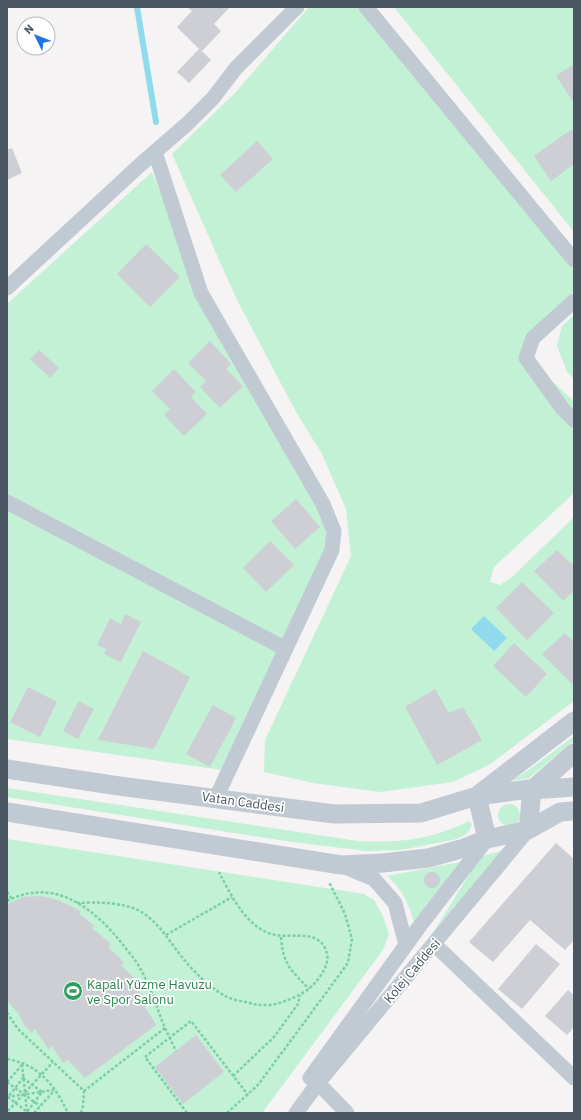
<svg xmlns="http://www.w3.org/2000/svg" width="581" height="1120" viewBox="0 0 581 1120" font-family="'IBM Plex Sans',sans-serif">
	<rect width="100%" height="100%" fill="#f5f3f3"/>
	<!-- green -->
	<path fill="#c3f1d5" d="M 309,7 L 358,7 L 574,270 L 574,291 L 532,331 L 533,359 L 555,384 L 574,401 L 574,493 L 494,567 L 490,582 L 500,585 L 512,577 L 574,517 L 574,701 L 489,765 L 453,782 L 380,792 L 313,783 L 264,772 L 265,740 L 351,556 L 346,509 L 322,454 L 296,412 L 237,300 L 172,154 L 236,92 Z
		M 394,7 L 574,7 L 574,232 Z
		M 152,172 L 201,293 L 334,531 L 229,771 L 7,739 L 7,304 Z
		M 574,315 L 574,379 L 567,372 L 557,346 L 562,326 Z
		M 574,736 L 574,741 L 529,778 L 511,781 L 530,769 Z
		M 7,788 L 358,841 C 400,843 430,840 469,821 L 472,824 L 468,833 L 457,839 L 401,850 L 366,851 L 285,841 L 7,797 Z
		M498 815a11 11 0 1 1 22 0a11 11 0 1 1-22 0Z
		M 7,839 L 364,894 L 374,900 L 382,914 L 389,934 L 383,950 L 262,1113 L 7,1113 Z
		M 506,849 L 426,944 L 480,857 Z
		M 460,862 L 414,924 C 410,905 402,889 387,876 Z"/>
	<!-- water -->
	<path fill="#90daee" d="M 484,616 L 507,638 L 494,651 L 471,629 Z"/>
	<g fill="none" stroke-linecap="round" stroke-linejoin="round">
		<!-- stream -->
		<path stroke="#90daee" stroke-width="6" d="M 137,7 L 156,122"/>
	</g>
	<!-- building -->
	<path fill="#cdcfd5" d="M 187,7 L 230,7 L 214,24 L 221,31 L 202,51 L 211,60 L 189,83 L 177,72 L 199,49 L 177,27 L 192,11 Z
		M 574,64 L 574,103 L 556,76 Z
		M 572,129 L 574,132 L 574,164 L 551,181 L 534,156 Z
		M 257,141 L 273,159 L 236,192 L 220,175 Z
		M 12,148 L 22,173 L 7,180 L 7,150 Z
		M 146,244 L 180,277 L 150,307 L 117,274 Z
		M 210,341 L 231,364 L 226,369 L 243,386 L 220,408 L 200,387 L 206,381 L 188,363 Z
		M 39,350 L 59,368 L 50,378 L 30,359 Z
		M 174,369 L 196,392 L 191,397 L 207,414 L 184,436 L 164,415 L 170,409 L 152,391 Z
		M 296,499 L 320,527 L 295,549 L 271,521 Z
		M 270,541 L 294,565 L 266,592 L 243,568 Z
		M 557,550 L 574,566 L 574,591 L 563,601 L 534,571 Z
		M 522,582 L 554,613 L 527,640 L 496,608 Z
		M 125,614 L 141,622 L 121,662 L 104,654 L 106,649 L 97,645 L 110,618 L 121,624 Z
		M 565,633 L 574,642 L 574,682 L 572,684 L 542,654 Z
		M 514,643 L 547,674 L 526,697 L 493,666 Z
		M 143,651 L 190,677 L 154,749 L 98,740 Z
		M 28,687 L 57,702 L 40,737 L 10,722 Z
		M 435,689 L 449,713 L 463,707 L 482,740 L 437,765 L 405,707 Z
		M 79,701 L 94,709 L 78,739 L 63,731 Z
		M 213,705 L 236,718 L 210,767 L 186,754 Z
		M 556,843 L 574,859 L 574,940 L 565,950 L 530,920 L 493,962 L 469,942 Z
		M424 880a8 8 0 1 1 16 0a8 8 0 1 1-16 0Z
		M 41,896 L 58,900 L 81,911 L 79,914 L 94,925 L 92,928 L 111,944 L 108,947 L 124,962 L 121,965 L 138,982 L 133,984 L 149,1002 L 144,1005 L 156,1025 L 85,1078 L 68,1060 L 63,1063 L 52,1046 L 49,1050 L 35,1029 L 32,1033 L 24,1025 L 19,1014 L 9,1003 L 7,998 L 7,904 L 23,897 Z
		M 536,944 L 560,964 L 522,1009 L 498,989 Z
		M 568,990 L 574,995 L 574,1027 L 567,1035 L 545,1016 Z
		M 196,1035 L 224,1072 L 183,1104 L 155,1067 Z"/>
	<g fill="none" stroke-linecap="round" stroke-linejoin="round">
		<!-- path -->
		<path stroke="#7ad0a6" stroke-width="2.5" stroke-dasharray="3 2" stroke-linecap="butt" d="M 7,892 L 11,898
			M 7,901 C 55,876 95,909 124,946 C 129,953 136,960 140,968 C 150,985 157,1009 165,1028 L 84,1091 L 18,1029 L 7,1013
			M 77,903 C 96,902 123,902 140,911 C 155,920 165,934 175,948 C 188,966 206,985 225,996 C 231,999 239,1001 246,1002 C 256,1005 265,1006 276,1004 C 289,1000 303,995 313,985 C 322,975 332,962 325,948 C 314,926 285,943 264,931 C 243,920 229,892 219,872
			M 166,935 L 232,897
			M 281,937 C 283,965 291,970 309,989
			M 165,1028 L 176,1051
			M 7,1059 C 39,1065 54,1084 68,1113
			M 22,1064 L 27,1112
			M 233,1076 L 274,1037 L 298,1004 L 300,995
			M 23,1078 L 42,1092 L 27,1112 L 8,1097 Z
			M 7,1082 L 40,1106
			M 7,1082 L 22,1065
			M 7,1097 L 54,1090
			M 8,1111 L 53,1062
			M 34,1113 L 54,1091
			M 81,1113 L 83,1106 L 84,1091
			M 187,1113 L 145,1057 L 191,1021 L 248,1095
			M 227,1113 L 258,1085 L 348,963 L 352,939 L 345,914 L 329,882"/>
		<!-- minor -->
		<path stroke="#c1cad2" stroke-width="15" d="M 366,7 L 574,260
			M 155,152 L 201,293 L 323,504 L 334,531 L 332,550 L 216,798
			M 7,288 L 141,164 L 187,124 L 213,98 L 236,68 L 297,7
			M 574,301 L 533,338 L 526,358 L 562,408 L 574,420
			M 7,502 L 286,649
			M 343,866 L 374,879 L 395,903 L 406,945
			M 434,944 L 574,1078
			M 310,1078 L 419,927 L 487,839
			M 318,1083 L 347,1113
			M 296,1113 L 318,1083 L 528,830"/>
		<!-- tertiary -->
		<path stroke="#c1cad2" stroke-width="19" d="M 7,769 L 119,786 L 334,814 L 421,813 L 477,796 L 529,789 L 532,790 L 574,787
			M 478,795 L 574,721
			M 477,796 L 487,839
			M 7,812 L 341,865 L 383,863 L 428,858 L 461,849 L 487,839 L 528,830 L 560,812 L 574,811
			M 528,830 L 532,790 L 574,753"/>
	</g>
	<!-- icons -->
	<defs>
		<g id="stadium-disc" transform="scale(1)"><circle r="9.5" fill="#2e9e5b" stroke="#fff"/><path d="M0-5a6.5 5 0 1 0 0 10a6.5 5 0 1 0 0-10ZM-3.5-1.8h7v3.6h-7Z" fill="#fff"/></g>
	</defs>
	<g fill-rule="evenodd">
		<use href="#stadium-disc" x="73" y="991"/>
	</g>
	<g text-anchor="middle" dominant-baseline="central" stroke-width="3.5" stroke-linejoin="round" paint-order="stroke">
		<!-- street labels -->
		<g font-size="13" fill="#4a5661" stroke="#fff">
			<text transform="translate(243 802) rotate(8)">Vatan Caddesi</text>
			<text transform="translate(412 971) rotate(-50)">Kolej Caddesi</text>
		</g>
		<!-- leisure labels -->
		<g font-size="13" fill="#27864d" stroke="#fff" text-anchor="start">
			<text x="87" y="984">Kapalı Yüzme Havuzu<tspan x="87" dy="15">ve Spor Salonu</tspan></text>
		</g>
	</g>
	<!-- border -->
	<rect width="581" height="1120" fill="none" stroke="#4a5661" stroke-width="16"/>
	<!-- north arrow -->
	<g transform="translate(36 36) rotate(313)"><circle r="19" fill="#ffffff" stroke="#b7bbc0"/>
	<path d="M0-3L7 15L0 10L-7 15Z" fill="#1a73e8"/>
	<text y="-6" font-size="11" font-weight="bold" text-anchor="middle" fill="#4a5661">N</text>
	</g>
</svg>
